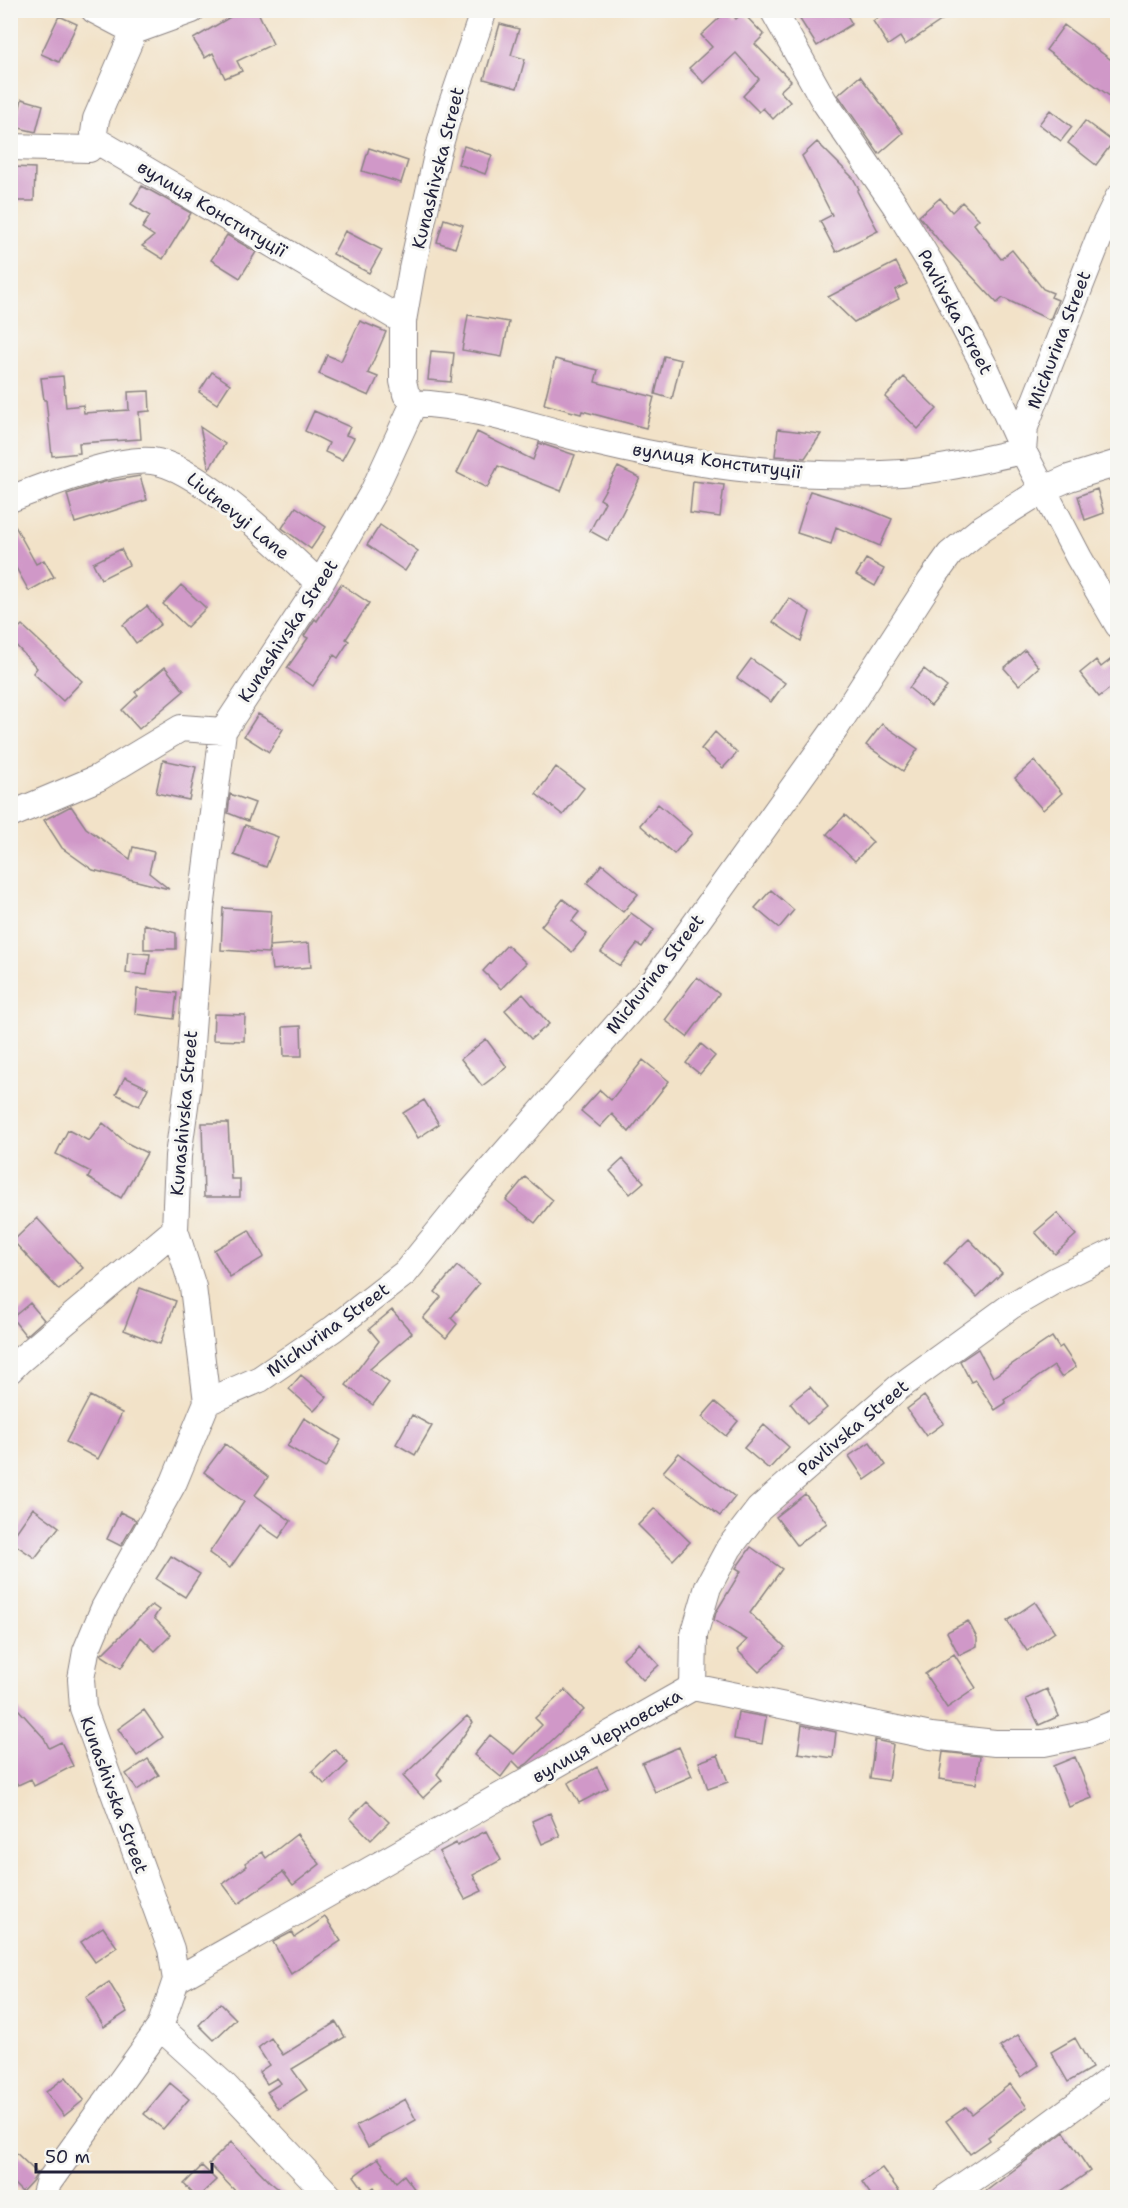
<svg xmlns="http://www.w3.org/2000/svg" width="1128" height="2208" viewBox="0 0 1128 2208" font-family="'Shantell Sans',sans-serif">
	<rect width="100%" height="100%" fill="#f6f6f2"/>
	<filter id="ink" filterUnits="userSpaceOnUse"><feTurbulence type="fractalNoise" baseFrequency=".0167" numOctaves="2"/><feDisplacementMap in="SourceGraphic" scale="12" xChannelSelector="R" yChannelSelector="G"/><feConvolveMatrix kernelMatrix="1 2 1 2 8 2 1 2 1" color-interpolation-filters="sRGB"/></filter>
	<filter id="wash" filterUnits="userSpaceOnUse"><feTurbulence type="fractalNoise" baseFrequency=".008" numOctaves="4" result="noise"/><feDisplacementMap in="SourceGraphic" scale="24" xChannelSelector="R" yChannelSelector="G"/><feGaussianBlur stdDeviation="1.35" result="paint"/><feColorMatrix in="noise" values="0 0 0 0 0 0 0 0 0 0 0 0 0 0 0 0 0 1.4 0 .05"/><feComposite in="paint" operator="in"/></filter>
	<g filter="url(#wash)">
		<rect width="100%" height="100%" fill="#f2e2c8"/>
		<g id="blocks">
			<!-- building -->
			<path fill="#d098c8" d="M 242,10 L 257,10 L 273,44 L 237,61 L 242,71 L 225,78 L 213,53 L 205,58 L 193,39 Z
				M 728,10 L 736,19 L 743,13 L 764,35 L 755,44 L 791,81 L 780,91 L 790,102 L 773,119 L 763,108 L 759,112 L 743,96 L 759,79 L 736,53 L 704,83 L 689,68 L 712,47 L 701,35 Z
				M 794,10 L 844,10 L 852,24 L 817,46 Z
				M 889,10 L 957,10 L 905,45 L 900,37 L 888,45 L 873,21 Z
				M 59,16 L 77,24 L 59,62 L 41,54 Z
				M 500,24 L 519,29 L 511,55 L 525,59 L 517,88 L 484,79 Z
				M 1064,25 L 1118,65 L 1118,102 L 1046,50 Z
				M 860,76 L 903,133 L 879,154 L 838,95 Z
				M 22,99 L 43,105 L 36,132 L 15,127 Z
				M 1050,110 L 1072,127 L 1061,141 L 1039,124 Z
				M 1085,121 L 1113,142 L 1096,165 L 1068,143 Z
				M 817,142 L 853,178 L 859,189 L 857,191 L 878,231 L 836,252 L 820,221 L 832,215 L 802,156 Z
				M 464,146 L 492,155 L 485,174 L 458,164 Z
				M 369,148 L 408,161 L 401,183 L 362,171 Z
				M 12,167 L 35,168 L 34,201 L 11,201 Z
				M 142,186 L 191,213 L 163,259 L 142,246 L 154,236 L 142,228 L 150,216 L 131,204 Z
				M 940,198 L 952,212 L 962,202 L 979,219 L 974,224 L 1001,259 L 1012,250 L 1043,289 L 1053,293 L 1051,297 L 1058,300 L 1050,320 L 1003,298 L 997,303 L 940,242 L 919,216 Z
				M 444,219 L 463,225 L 455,248 L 437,242 Z
				M 345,231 L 382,250 L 369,273 L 333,254 Z
				M 227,235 L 256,252 L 240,278 L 211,260 Z
				M 896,262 L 907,284 L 895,290 L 899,299 L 854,322 L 828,297 Z
				M 468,315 L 509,322 L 502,357 L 462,350 Z
				M 360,321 L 386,332 L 368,373 L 378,377 L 369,396 L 319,374 L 327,355 L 341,361 Z
				M 431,351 L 454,353 L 451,382 L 428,380 Z
				M 664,356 L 681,360 L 672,399 L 655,394 Z
				M 555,359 L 598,370 L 595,382 L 654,397 L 646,428 L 582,411 L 581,414 L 544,404 Z
				M 212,372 L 230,384 L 217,404 L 199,392 Z
				M 63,376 L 66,407 L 83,405 L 84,413 L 129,410 L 128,392 L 149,391 L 150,411 L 139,412 L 141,439 L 79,443 L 80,453 L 52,456 L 46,400 L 44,400 L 41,378 Z
				M 904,377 L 937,409 L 918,429 L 885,397 Z
				M 314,411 L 350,427 L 346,435 L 354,438 L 342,460 L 325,452 L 329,443 L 305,431 Z
				M 200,427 L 225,444 L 209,469 Z
				M 778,429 L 821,434 L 805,458 L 775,456 Z
				M 477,432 L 533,460 L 539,443 L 575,455 L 561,491 L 498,466 L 487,488 L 457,473 Z
				M 618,467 L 640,478 L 608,541 L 590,531 L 605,502 L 600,499 Z
				M 140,476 L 147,500 L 75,523 L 67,494 L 104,482 Z
				M 693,481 L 724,485 L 720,517 L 690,513 Z
				M 1097,489 L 1104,513 L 1085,520 L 1078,496 Z
				M 810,491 L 863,507 L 892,519 L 880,546 L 836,527 L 831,544 L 797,533 Z
				M 296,507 L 326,527 L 311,549 L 282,528 Z
				M 10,517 L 36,564 L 44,560 L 54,577 L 29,591 L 10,557 Z
				M 380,525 L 418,551 L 405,571 L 367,545 Z
				M 121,549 L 129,565 L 101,579 L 93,563 Z
				M 866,559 L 884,569 L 875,586 L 856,575 Z
				M 341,584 L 369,603 L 346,639 L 349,641 L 338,658 L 334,655 L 313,686 L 287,668 L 308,638 L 304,636 L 315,619 L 317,621 Z
				M 181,585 L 206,608 L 187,627 L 163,604 Z
				M 789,598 L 810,612 L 801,641 L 773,622 Z
				M 147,606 L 161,624 L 136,643 L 123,625 Z
				M 22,625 L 82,681 L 63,701 L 33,673 L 37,668 L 10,639 L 10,636 Z
				M 1025,650 L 1039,667 L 1019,685 L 1004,668 Z
				M 1118,654 L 1118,682 L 1099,697 L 1080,673 L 1096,660 L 1101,667 Z
				M 751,659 L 785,683 L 771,702 L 737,678 Z
				M 165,667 L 184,691 L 139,729 L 122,710 L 138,695 L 135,692 Z
				M 924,669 L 947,687 L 931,706 L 909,688 Z
				M 258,714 L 283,729 L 269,752 L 244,736 Z
				M 882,724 L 918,749 L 903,771 L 866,745 Z
				M 715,732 L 737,753 L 723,768 L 701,749 Z
				M 163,760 L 196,767 L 189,800 L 156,793 Z
				M 1034,761 L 1062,793 L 1043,810 L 1015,778 Z
				M 556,767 L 584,788 L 563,815 L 536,794 Z
				M 230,794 L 255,803 L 248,821 L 228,813 Z
				M 658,804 L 692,833 L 674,854 L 640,825 Z
				M 71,806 L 86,828 L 130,859 L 133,847 L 154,852 L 149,873 L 169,889 L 93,870 L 62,848 L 44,820 Z
				M 845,815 L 873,842 L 855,861 L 827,834 Z
				M 245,825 L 278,837 L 266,867 L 234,855 Z
				M 602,864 L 638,894 L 623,912 L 587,883 Z
				M 771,890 L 794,910 L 779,928 L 755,908 Z
				M 563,899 L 579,912 L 572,921 L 587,934 L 572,952 L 541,926 Z
				M 223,908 L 271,911 L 269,946 L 309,943 L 311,967 L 272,970 L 269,947 L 268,953 L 221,950 Z
				M 631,913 L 654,930 L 642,947 L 637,944 L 620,966 L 601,952 Z
				M 144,924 L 176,933 L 176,949 L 144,949 Z
				M 507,945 L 526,963 L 501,989 L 483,971 Z
				M 128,952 L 150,954 L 147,975 L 126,973 Z
				M 697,977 L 719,994 L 687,1037 L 665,1020 Z
				M 137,989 L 177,993 L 174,1019 L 135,1014 Z
				M 523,994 L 549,1024 L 531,1039 L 505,1010 Z
				M 214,1014 L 245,1015 L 244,1041 L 213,1040 Z
				M 301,1026 L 302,1056 L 284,1056 L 283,1027 Z
				M 486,1039 L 507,1067 L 482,1086 L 461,1059 Z
				M 701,1044 L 715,1056 L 700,1074 L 686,1063 Z
				M 643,1060 L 669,1081 L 629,1132 L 612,1114 L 600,1127 L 581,1111 L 600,1090 L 611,1100 Z
				M 125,1077 L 148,1088 L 139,1106 L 116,1094 Z
				M 424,1100 L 439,1124 L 418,1138 L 403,1113 Z
				M 103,1123 L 127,1143 L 147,1153 L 121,1198 L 88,1178 L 91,1172 L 56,1154 L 68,1130 L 89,1141 Z
				M 202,1123 L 228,1123 L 231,1179 L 240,1179 L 240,1197 L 204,1197 Z
				M 623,1159 L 644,1182 L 630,1194 L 610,1171 Z
				M 525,1177 L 553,1200 L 535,1223 L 506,1200 Z
				M 1057,1213 L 1076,1235 L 1055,1254 L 1035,1232 Z
				M 37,1218 L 83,1268 L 59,1290 L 13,1241 Z
				M 249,1230 L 264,1257 L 230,1277 L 214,1250 Z
				M 969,1239 L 1002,1273 L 977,1297 L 944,1263 Z
				M 457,1266 L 479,1284 L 451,1318 L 457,1324 L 446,1338 L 423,1318 L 441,1297 L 435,1292 Z
				M 140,1288 L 176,1301 L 160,1344 L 124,1330 Z
				M 30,1303 L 44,1320 L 26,1336 L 12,1318 Z
				M 392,1310 L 412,1333 L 370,1369 L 389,1383 L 373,1405 L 346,1385 L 379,1341 L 369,1329 Z
				M 1052,1337 L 1059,1348 L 1062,1346 L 1076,1367 L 1061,1377 L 1054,1366 L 1004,1400 L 1006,1403 L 995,1410 L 975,1380 L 971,1382 L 960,1361 L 978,1349 L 993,1377 Z
				M 301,1375 L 327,1397 L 314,1411 L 289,1389 Z
				M 810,1387 L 827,1408 L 807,1424 L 790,1403 Z
				M 90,1396 L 122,1413 L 98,1459 L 66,1442 Z
				M 924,1396 L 944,1423 L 926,1436 L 907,1409 Z
				M 715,1402 L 738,1421 L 726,1436 L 702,1417 Z
				M 412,1415 L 432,1426 L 415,1455 L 396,1444 Z
				M 304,1418 L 341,1440 L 325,1468 L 287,1446 Z
				M 764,1425 L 789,1447 L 769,1469 L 744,1448 Z
				M 870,1442 L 886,1465 L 865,1480 L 849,1456 Z
				M 225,1444 L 268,1477 L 255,1495 L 291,1521 L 279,1538 L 260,1525 L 230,1568 L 209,1553 L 244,1502 L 204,1472 Z
				M 679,1453 L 735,1497 L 720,1516 L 663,1472 Z
				M 805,1494 L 827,1523 L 797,1545 L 776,1517 Z
				M 33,1508 L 59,1527 L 35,1558 L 10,1541 Z
				M 655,1508 L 690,1542 L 673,1560 L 638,1525 Z
				M 120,1512 L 136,1520 L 121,1546 L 107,1539 Z
				M 751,1547 L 782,1569 L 750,1613 L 785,1647 L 759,1672 L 737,1650 L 747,1640 L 714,1620 L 716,1612 L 741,1571 L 736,1568 Z
				M 171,1556 L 200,1574 L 185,1597 L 156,1579 Z
				M 1035,1602 L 1055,1632 L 1027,1651 L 1007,1621 Z
				M 152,1605 L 159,1610 L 154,1618 L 171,1635 L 155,1651 L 141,1637 L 121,1668 L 101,1655 Z
				M 968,1621 L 977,1638 L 977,1646 L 959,1655 L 947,1632 Z
				M 639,1643 L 659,1665 L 643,1680 L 623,1658 Z
				M 954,1654 L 976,1688 L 947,1708 L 925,1674 Z
				M 1047,1689 L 1059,1716 L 1039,1725 L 1026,1699 Z
				M 565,1690 L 584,1710 L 527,1764 L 520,1768 L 513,1761 L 501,1777 L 474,1755 L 490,1735 L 514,1754 L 542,1725 L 535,1718 Z
				M 10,1700 L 44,1738 L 49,1748 L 61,1742 L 73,1766 L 34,1786 L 31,1779 L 18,1785 L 10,1771 Z
				M 144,1710 L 163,1737 L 137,1756 L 118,1729 Z
				M 738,1712 L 766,1717 L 762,1744 L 734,1739 Z
				M 467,1716 L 473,1722 L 437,1774 L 442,1780 L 423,1798 L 403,1776 Z
				M 802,1725 L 836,1732 L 833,1758 L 798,1753 Z
				M 875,1740 L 893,1744 L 888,1781 L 870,1778 Z
				M 679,1747 L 692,1776 L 655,1792 L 642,1763 Z
				M 335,1749 L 348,1763 L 325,1785 L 312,1771 Z
				M 943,1752 L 980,1756 L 976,1784 L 939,1779 Z
				M 718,1755 L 728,1782 L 708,1789 L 699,1762 Z
				M 1075,1757 L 1092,1798 L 1069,1807 L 1053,1766 Z
				M 148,1759 L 159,1775 L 137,1790 L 126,1774 Z
				M 597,1767 L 608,1788 L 579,1803 L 568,1783 Z
				M 367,1801 L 389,1822 L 371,1840 L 350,1818 Z
				M 550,1813 L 560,1836 L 542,1844 L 532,1821 Z
				M 486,1831 L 501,1860 L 473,1875 L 482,1891 L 465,1899 L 439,1852 L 456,1843 L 457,1846 Z
				M 297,1834 L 320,1864 L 293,1885 L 283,1872 L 238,1904 L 223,1884 L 247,1866 L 245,1863 L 262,1852 L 266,1858 Z
				M 325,1917 L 341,1941 L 291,1974 L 273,1942 L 292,1932 L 295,1937 Z
				M 103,1927 L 117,1947 L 95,1962 L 81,1942 Z
				M 109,1982 L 127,2012 L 104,2027 L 86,1997 Z
				M 220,2003 L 236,2019 L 214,2040 L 199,2025 Z
				M 336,2022 L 345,2037 L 292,2069 L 307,2090 L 278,2109 L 267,2092 L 281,2083 L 277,2078 L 267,2084 L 259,2072 L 269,2065 L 258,2048 L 271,2038 L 283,2055 Z
				M 1018,2035 L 1039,2065 L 1021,2077 L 1000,2047 Z
				M 1075,2038 L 1092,2068 L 1068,2082 L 1051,2052 Z
				M 66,2077 L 84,2100 L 64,2116 L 46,2092 Z
				M 170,2083 L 189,2099 L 163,2129 L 144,2114 Z
				M 1010,2084 L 1027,2107 L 988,2137 L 990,2140 L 970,2154 L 946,2121 L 966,2107 L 972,2114 Z
				M 405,2099 L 416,2120 L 368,2147 L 356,2126 Z
				M 1064,2132 L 1090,2171 L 1051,2198 L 977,2198 Z
				M 231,2142 L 269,2181 L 289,2198 L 242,2198 L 209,2164 Z
				M 10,2147 L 37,2173 L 33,2180 L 22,2192 L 10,2180 Z
				M 378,2158 L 396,2182 L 404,2175 L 415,2190 L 407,2198 L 375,2198 L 379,2194 L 374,2187 L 366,2193 L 354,2176 Z
				M 202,2166 L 216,2180 L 197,2198 L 184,2184 Z
				M 882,2168 L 904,2198 L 873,2198 L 862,2182 Z"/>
		</g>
	</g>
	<g filter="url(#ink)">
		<use href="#blocks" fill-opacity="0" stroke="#8a8282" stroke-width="1.5"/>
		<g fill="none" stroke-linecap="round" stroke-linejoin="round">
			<!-- minor casing -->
			<g stroke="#8a8282" stroke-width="28">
				<path id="minor" d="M 94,10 L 134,31 L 192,10
					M 773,10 L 824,101 L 895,205 L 932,266 L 987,371 L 1023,451 L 1079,558 L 1118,625
					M 97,141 L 94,133 L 96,119 L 134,31
					M 10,147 L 89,149 L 97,141 L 403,321
					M 414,403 C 479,406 538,429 600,443 C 697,466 803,479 902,473 C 943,470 983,459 1023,451 L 1025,427 L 1033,406 L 1101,233 L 1118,198
					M 10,499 C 44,486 117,457 152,461 C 199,466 284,551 320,584
					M 10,815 L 98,778 L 181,728 L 223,731
					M 10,1370 L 19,1361 L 175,1230
					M 207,1402 L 260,1379 L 333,1329 L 405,1273 L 471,1192 L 647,991 L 835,729 L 930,582 L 950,554 L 982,528 L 1044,489 L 1069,478 L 1118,463
					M 693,1687 L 694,1635 L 708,1587 L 729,1548 L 759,1509 L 898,1388 L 1011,1306 L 1054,1281 L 1118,1250
					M 176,1980 L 693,1687 L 931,1736 L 995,1743 L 1044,1743 L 1088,1734 L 1118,1722
					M 160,2027 L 225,2086 L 331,2198
					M 44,2198 L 48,2183 L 160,2027 L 176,1980 L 171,1949 L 83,1708 L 81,1679 L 86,1651 L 104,1608 L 174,1482 L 207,1402 L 193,1287 L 175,1230 L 178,1156 L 188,1084 L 201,910 L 223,731 L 320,584 L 373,492 L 414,403 L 406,394 L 403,381 L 403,321 L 412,269 L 437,155 L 450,109 L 484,10
					M 945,2198 L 1015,2150 L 1118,2074"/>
			</g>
			<!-- minor -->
			<use href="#minor" stroke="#fff" stroke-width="26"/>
		</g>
	</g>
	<g text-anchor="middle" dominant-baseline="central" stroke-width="6" stroke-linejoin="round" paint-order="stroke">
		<!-- street labels -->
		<g font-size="18" fill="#22223b" stroke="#f6f6f2">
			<text transform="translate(438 168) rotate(-76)">Kunashivska Street</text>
			<text transform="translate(212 209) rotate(31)">вулиця Конституції</text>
			<text transform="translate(955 312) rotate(62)">Pavlivska Street</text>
			<text transform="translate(1059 340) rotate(-69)">Michurina Street</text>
			<text transform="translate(717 461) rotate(8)">вулиця Конституції</text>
			<text transform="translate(238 516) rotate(39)">Liutnevyi Lane</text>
			<text transform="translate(288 631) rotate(-57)">Kunashivska Street</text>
			<text transform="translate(655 974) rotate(-52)">Michurina Street</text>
			<text transform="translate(184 1113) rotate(-85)">Kunashivska Street</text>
			<text transform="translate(328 1330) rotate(-36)">Michurina Street</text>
			<text transform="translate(853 1428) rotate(-40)">Pavlivska Street</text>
			<text transform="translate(607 1736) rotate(-30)">вулиця Черновська</text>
			<text transform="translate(114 1795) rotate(70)">Kunashivska Street</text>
		</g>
	</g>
	<!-- margin -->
	<rect width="1128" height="2208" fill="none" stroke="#f6f6f2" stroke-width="36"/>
	<!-- scale -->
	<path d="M36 2163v9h176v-9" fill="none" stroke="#22223b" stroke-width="3"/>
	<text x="45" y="2163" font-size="18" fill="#22223b" stroke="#f6f6f2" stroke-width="4.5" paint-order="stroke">50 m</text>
</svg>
